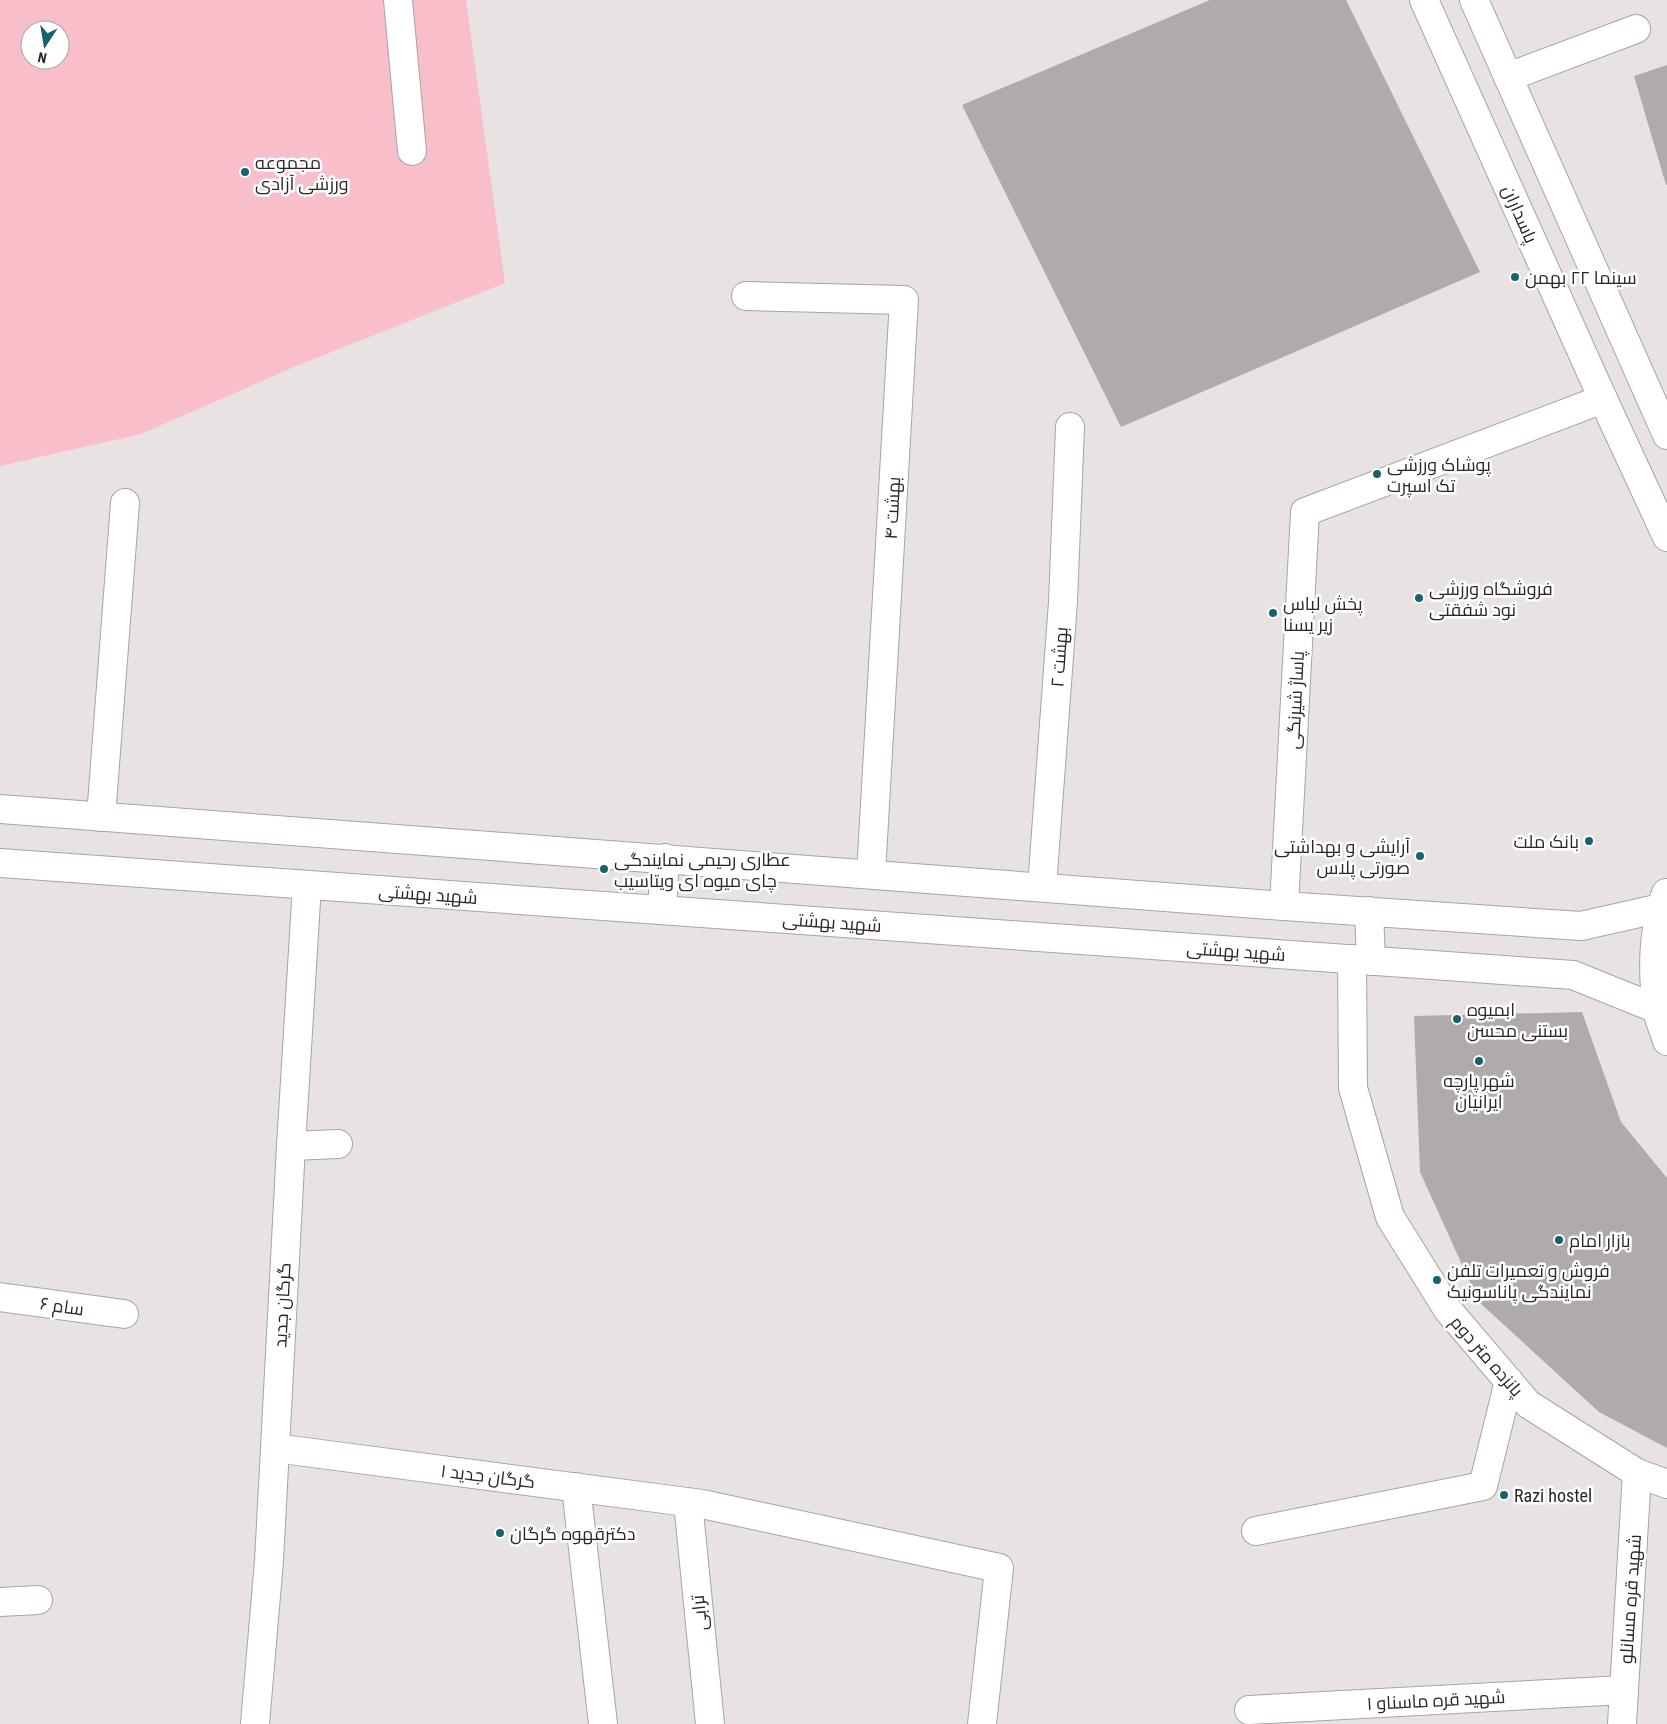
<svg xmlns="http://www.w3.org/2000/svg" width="1667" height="1724" viewBox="0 0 1667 1724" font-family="'Roboto Condensed',Cairo,sans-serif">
	<rect width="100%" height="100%" fill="#e8e2e3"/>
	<!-- green -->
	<path fill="#f8bfca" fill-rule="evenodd" d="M 0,0 L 466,0 L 505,283 L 294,367 L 141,434 L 0,466 ZM 30,30 L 60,30 L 60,60 L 30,60 Z"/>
	<!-- building -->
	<path fill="#b0aaab" d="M 1210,0 L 1346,0 L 1480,272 L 1121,427 L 962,105 Z
		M 1667,65 L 1667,185 L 1666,185 L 1634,76 Z
		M 1582,1012 L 1621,1122 L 1667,1178 L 1667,1448 L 1599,1412 L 1479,1302 L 1420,1172 L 1414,1016 Z"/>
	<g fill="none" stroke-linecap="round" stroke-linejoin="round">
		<!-- minor casing -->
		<g stroke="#a9a3a4" stroke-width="30">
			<path id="minor" d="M 398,0 L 412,151
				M 1508,77 L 1636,29
				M 746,296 L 904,300 L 871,874
				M 101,817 L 125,503
				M 1042,887 L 1063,602 L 1070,427
				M 1284,906 L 1305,512 L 1603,399
				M 1352,959 L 1353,1088 L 1390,1217 L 1448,1310 L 1528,1404 L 1637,1473 L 1667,1484
				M 291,1146 L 338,1144
				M 0,1297 L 124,1314
				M 275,1448 L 702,1504 L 999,1568 L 982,1724
				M 576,1487 L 603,1724
				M 688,1502 L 710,1724
				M 1256,1531 L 1483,1486 L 1509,1381
				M 0,1602 L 38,1600
				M 1249,1710 L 1624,1690
				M 1622,1724 L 1637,1473"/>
		</g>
		<!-- major casing -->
		<g stroke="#a9a3a4" stroke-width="30">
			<path id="major" d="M 1424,0 L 1603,399 L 1667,537
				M 1474,0 L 1667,435
				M 0,809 L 1284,906 L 1581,926 L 1661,908
				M 0,863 L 1573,975 L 1657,1009
				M 1666,893 C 1653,929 1652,970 1657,1008 C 1658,1019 1664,1030 1667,1041
				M 662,910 L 665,858
				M 1369,911 L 1371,961
				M 255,1724 L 269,1561 L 291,1146 L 307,885"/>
		</g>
		<!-- minor -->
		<use href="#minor" stroke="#fff" stroke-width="28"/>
		<!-- major -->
		<use href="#major" stroke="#fff" stroke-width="28"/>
	</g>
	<!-- markers -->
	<g fill="#15636c" stroke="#fff" stroke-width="2">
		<circle cx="245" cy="172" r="5"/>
		<circle cx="1515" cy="277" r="5"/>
		<circle cx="1377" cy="474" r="5"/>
		<circle cx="1419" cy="598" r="5"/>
		<circle cx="1273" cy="613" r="5"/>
		<circle cx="1589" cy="841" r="5"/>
		<circle cx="1420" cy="856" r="5"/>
		<circle cx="604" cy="869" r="5"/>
		<circle cx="1457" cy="1019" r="5"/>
		<circle cx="1479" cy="1061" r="5"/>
		<circle cx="1559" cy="1240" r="5"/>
		<circle cx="1437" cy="1280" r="5"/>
		<circle cx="1504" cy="1495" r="5"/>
		<circle cx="500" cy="1533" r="5"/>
	</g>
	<g text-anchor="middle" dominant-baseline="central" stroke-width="5" stroke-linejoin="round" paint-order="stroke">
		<!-- poi labels -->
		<g font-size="18" fill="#282626" stroke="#fff" text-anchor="start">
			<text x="255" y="162">مجموعه<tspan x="255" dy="21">ورزشی آزادی</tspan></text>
			<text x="1525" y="277">سینما ۲۲ بهمن</text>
			<text x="1387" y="464">پوشاک ورزشی<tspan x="1387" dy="21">تک اسپرت</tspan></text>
			<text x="1429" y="588">فروشگاه ورزشی<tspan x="1429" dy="21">نود شفقتی</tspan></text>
			<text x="1283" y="603">پخش لباس<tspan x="1283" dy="21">زیر یسنا</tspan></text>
			<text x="1579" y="841" text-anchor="end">بانک ملت</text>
			<text x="1410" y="846" text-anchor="end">آرایشی و بهداشتی<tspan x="1410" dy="21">صورتی پلاس</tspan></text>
			<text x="614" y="859">عطاری رحیمی نمایندگی<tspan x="614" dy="21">چای میوه ای ویتاسیب</tspan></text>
			<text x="1467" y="1009">ابمیوه<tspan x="1467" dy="21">بستنی محسن</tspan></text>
			<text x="1479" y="1080" text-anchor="middle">شهر پارچه<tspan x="1479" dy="21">ایرانیان</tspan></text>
			<text x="1569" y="1240">بازار امام</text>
			<text x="1447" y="1270">فروش و تعمیرات تلفن<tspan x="1447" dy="21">نمایندگی پاناسونیک</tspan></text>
			<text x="1514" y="1495">Razi hostel</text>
			<text x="510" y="1533">دکترقهوه گرگان</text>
		</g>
		<!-- street labels -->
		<g font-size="18" fill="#282626" stroke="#fff">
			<text transform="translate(1520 214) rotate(66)">پاسداران</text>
			<text transform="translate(892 508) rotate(-87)">۴ بهشت</text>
			<text transform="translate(1059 657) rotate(-86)">بهشت ۲</text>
			<text transform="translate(1295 700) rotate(-87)">پاساژ شیرنگی</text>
			<text transform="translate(428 894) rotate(4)">شهید بهشتی</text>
			<text transform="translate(832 922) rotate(4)">شهید بهشتی</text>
			<text transform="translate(1236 951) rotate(4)">شهید بهشتی</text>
			<text transform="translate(282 1305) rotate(-87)">گرگان جدید</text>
			<text transform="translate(62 1306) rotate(8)">۶ سام</text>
			<text transform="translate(1487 1356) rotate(49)">پانزده متر دوم</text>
			<text transform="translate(488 1476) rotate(7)">گرگان جدید ۱</text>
			<text transform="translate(1630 1599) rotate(-86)">شهید قره مسانلو</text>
			<text transform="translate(699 1613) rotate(-96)">ترابی</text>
			<text transform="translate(1436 1700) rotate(-3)">۱ شهید قره ماسناو</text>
		</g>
	</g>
	<!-- north arrow -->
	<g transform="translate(45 45) rotate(192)"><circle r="24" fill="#ffffff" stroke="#a9a8a8"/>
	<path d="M0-4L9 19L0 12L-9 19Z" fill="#15636c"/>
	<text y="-8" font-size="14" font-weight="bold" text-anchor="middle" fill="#282626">N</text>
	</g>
</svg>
